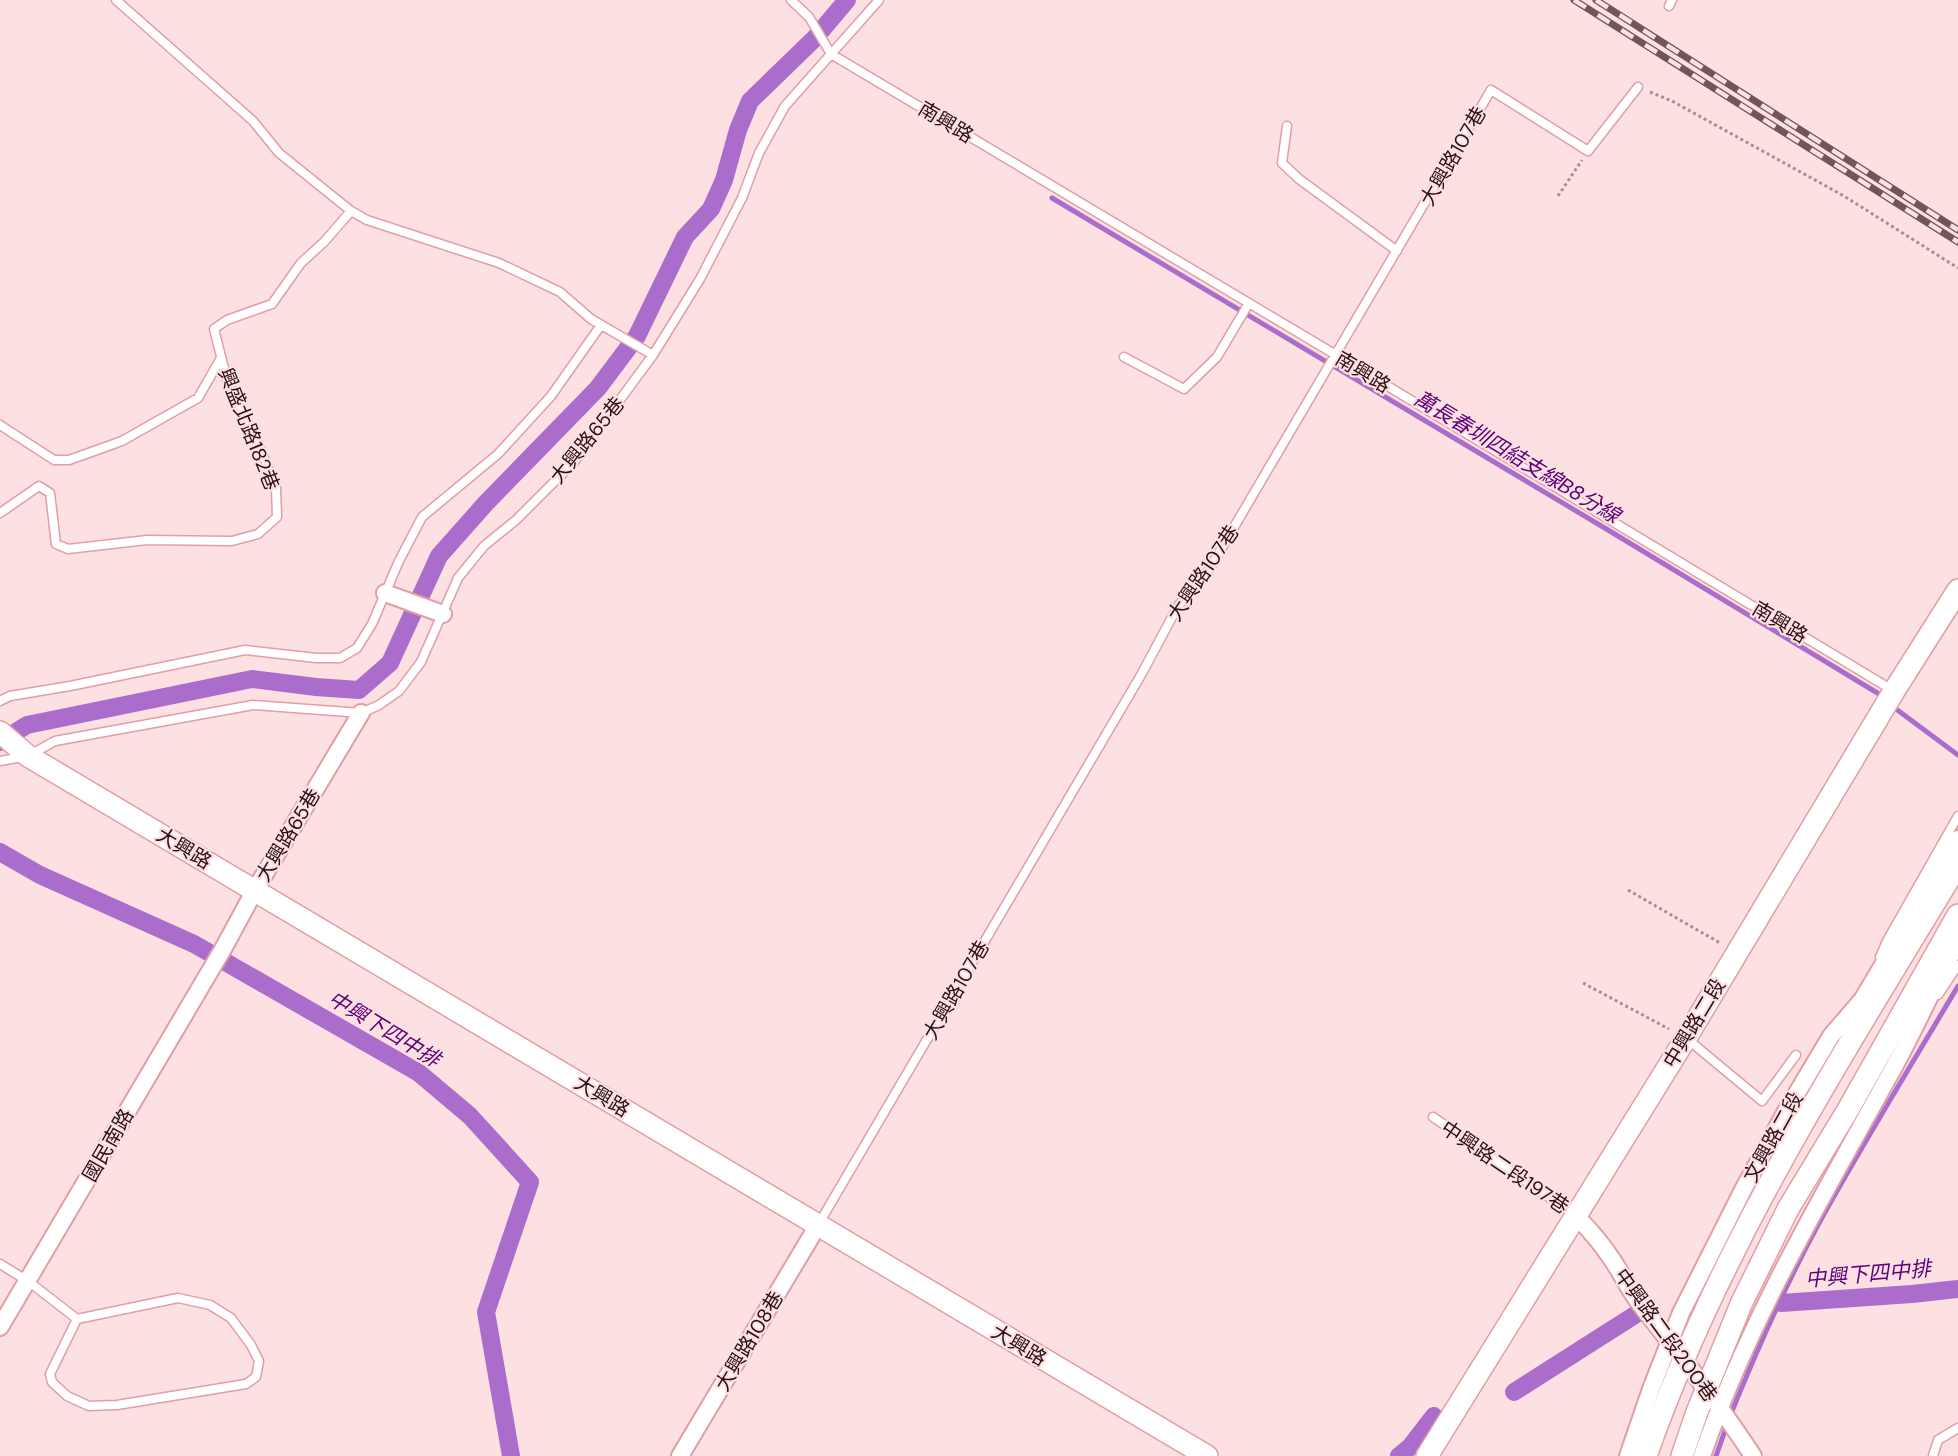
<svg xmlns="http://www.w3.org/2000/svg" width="1958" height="1456" viewBox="0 0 1958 1456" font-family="'DM Sans','Noto Sans TC',sans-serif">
	<rect width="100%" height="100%" fill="#fde0e2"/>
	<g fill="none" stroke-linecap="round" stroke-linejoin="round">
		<!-- stream -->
		<path stroke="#ab6dcb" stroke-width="5" d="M 1052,198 L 1608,530 L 1884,697
			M 1892,706 L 1958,755
			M 1730,1416 C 1758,1347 1788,1279 1824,1214 C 1867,1137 1913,1062 1958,986
			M 1716,1456 L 1727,1425"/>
		<!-- canal -->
		<path stroke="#ab6dcb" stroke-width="18" d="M 0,742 L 27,725 L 252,679 L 316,687 L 359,690 L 390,663 L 439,556 L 486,503 L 598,388 L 637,336 L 685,237 L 711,209 L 724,180 L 738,130 L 750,101 L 815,38 L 847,0
			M 0,852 L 40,875 L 194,944 L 419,1073 L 470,1116 L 530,1182 L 486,1312 L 511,1456
			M 1781,1303 L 1912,1294 L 1958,1289
			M 1514,1392 L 1638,1313
			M 1399,1456 L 1410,1447 L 1434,1416"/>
		<!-- service casing -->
		<g stroke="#e29ea4" stroke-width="11">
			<path id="service" d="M 116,0 L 253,121 L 279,153 L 351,211 L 367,220 L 499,263 L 560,292 L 591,319 L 653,355
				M 791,0 L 809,17 L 831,54 L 1336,355 L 1894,691
				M 1669,6 L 1672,0
				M 1287,126 L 1282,163 L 1299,179 L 1397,251
				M 1124,357 L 1184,389 L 1217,357 L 1249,303
				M 0,425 L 54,460 L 69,460 L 122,441 L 198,398 L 221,358
				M 0,513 L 39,486 L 50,493 L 56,544 L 68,549 L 147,540 L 232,541 L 258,534 L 277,517 L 276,488 L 258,443 L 227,380 L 214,329 L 227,320 L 272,304 L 301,263 L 324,242 L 351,211
				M 0,701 L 10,696 L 70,686 L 245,650 L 316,658 L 340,658 L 357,648 L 372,624 L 399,561 L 422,517 L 498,454 L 551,396 L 601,325
				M 0,761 L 28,756 L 55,741 L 253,705 L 361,713 L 379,705 L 399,691 L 421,662 L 458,578 L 484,546 L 516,520 L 574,462 L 653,355 L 700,279 L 742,198 L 759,153 L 785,106 L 879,0
				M 1880,957 L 1887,941 L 1958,816
				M 1938,995 L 1958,965
				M 1686,1038 L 1762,1101 L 1796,1055
				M 1433,1117 L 1576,1216
				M 818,1225 L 1141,675 L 1178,606 L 1207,573 L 1491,90 L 1588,151 L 1638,87
				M 0,1264 L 28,1281 L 77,1319 L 178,1298 L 210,1305 L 231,1318 L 251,1345 L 259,1361 L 256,1377 L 246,1384 L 117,1405 L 89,1406 L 67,1396 L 52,1382 L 50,1374 L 77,1319
				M 1933,1456 L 1938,1440 L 1958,1428"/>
		</g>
		<!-- minor casing -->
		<g stroke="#e29ea4" stroke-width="20">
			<path id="minor" d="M 385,593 L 443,614
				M 1576,1216 C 1589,1229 1601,1243 1611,1258 C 1621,1272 1628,1288 1638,1301 C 1677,1352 1718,1402 1753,1456
				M 0,1327 L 223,949 L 255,890 L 361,713
				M 680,1456 L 818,1225
				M 1628,1456 L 1651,1389 L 1681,1313 L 1744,1188 L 1785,1113 L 1831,1036 L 1862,1000 L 1958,839
				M 1702,1456 C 1749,1320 1820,1201 1889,1076 C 1914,1032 1933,986 1958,942"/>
		</g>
		<!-- tertiary casing -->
		<g stroke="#e29ea4" stroke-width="24">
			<path id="tertiary" d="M 0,732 L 28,756 L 1207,1456
				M 1427,1456 L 1686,1038 L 1894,691 L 1958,590
				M 1646,1456 C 1720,1244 1843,1055 1958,864
				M 1682,1456 L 1697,1412 L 1742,1302 L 1788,1209 L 1849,1108 L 1958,915"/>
		</g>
		<!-- path -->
		<path stroke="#a98e90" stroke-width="3" stroke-dasharray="3 3" stroke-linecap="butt" d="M 1650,92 L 1672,101 L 1844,196 L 1958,268
			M 1558,196 L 1582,160
			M 1628,890 L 1720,943
			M 1583,983 L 1669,1029"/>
		<!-- service -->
		<use href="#service" stroke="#fff" stroke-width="8"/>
		<!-- minor -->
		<use href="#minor" stroke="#fff" stroke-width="16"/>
		<!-- tertiary -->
		<use href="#tertiary" stroke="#fff" stroke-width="21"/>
		<!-- rail casing -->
		<g stroke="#6f5658" stroke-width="7">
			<path id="rail" d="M 1574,0 L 1958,242
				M 1596,0 L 1958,230"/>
		</g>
		<!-- rail -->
		<use href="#rail" stroke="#fde0e2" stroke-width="4.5" stroke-dasharray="14" stroke-linecap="butt"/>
	</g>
	<g text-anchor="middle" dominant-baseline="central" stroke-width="4.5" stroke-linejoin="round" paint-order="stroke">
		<!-- street labels -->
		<g font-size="20" fill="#291114" stroke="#fde0e2">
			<text transform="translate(946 122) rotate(31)">南興路</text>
			<text transform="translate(1453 156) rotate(-60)">大興路107巷</text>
			<text transform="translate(1363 372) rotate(31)">南興路</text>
			<text transform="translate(249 429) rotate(68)">興盛北路182巷</text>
			<text transform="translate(587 440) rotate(-51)">大興路65巷</text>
			<text transform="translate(1203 573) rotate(-56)">大興路107巷</text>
			<text transform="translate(1780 622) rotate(31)">南興路</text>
			<text transform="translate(288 835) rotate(-59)">大興路65巷</text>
			<text transform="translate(184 848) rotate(31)">大興路</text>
			<text transform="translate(956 990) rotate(-60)">大興路107巷</text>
			<text transform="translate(1694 1023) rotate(-59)">中興路二段</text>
			<text transform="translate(602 1096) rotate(31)">大興路</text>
			<text transform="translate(1773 1137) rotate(-61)">文興路二段</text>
			<text transform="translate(108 1145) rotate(-60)">國民南路</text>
			<text transform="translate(1505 1167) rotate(34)">中興路二段197巷</text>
			<text transform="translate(1666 1335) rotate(54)">中興路二段200巷</text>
			<text transform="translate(749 1341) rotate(-59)">大興路108巷</text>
			<text transform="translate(1019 1345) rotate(31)">大興路</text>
		</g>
		<!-- water labels -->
		<g font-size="21" font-style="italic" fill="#5c007c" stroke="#fde0e2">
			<text transform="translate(1517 457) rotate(31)">萬長春圳四結支線B8分線</text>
			<text transform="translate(384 1029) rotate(31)">中興下四中排</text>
			<text transform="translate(1868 1274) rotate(-5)">中興下四中排</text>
		</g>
	</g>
</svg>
